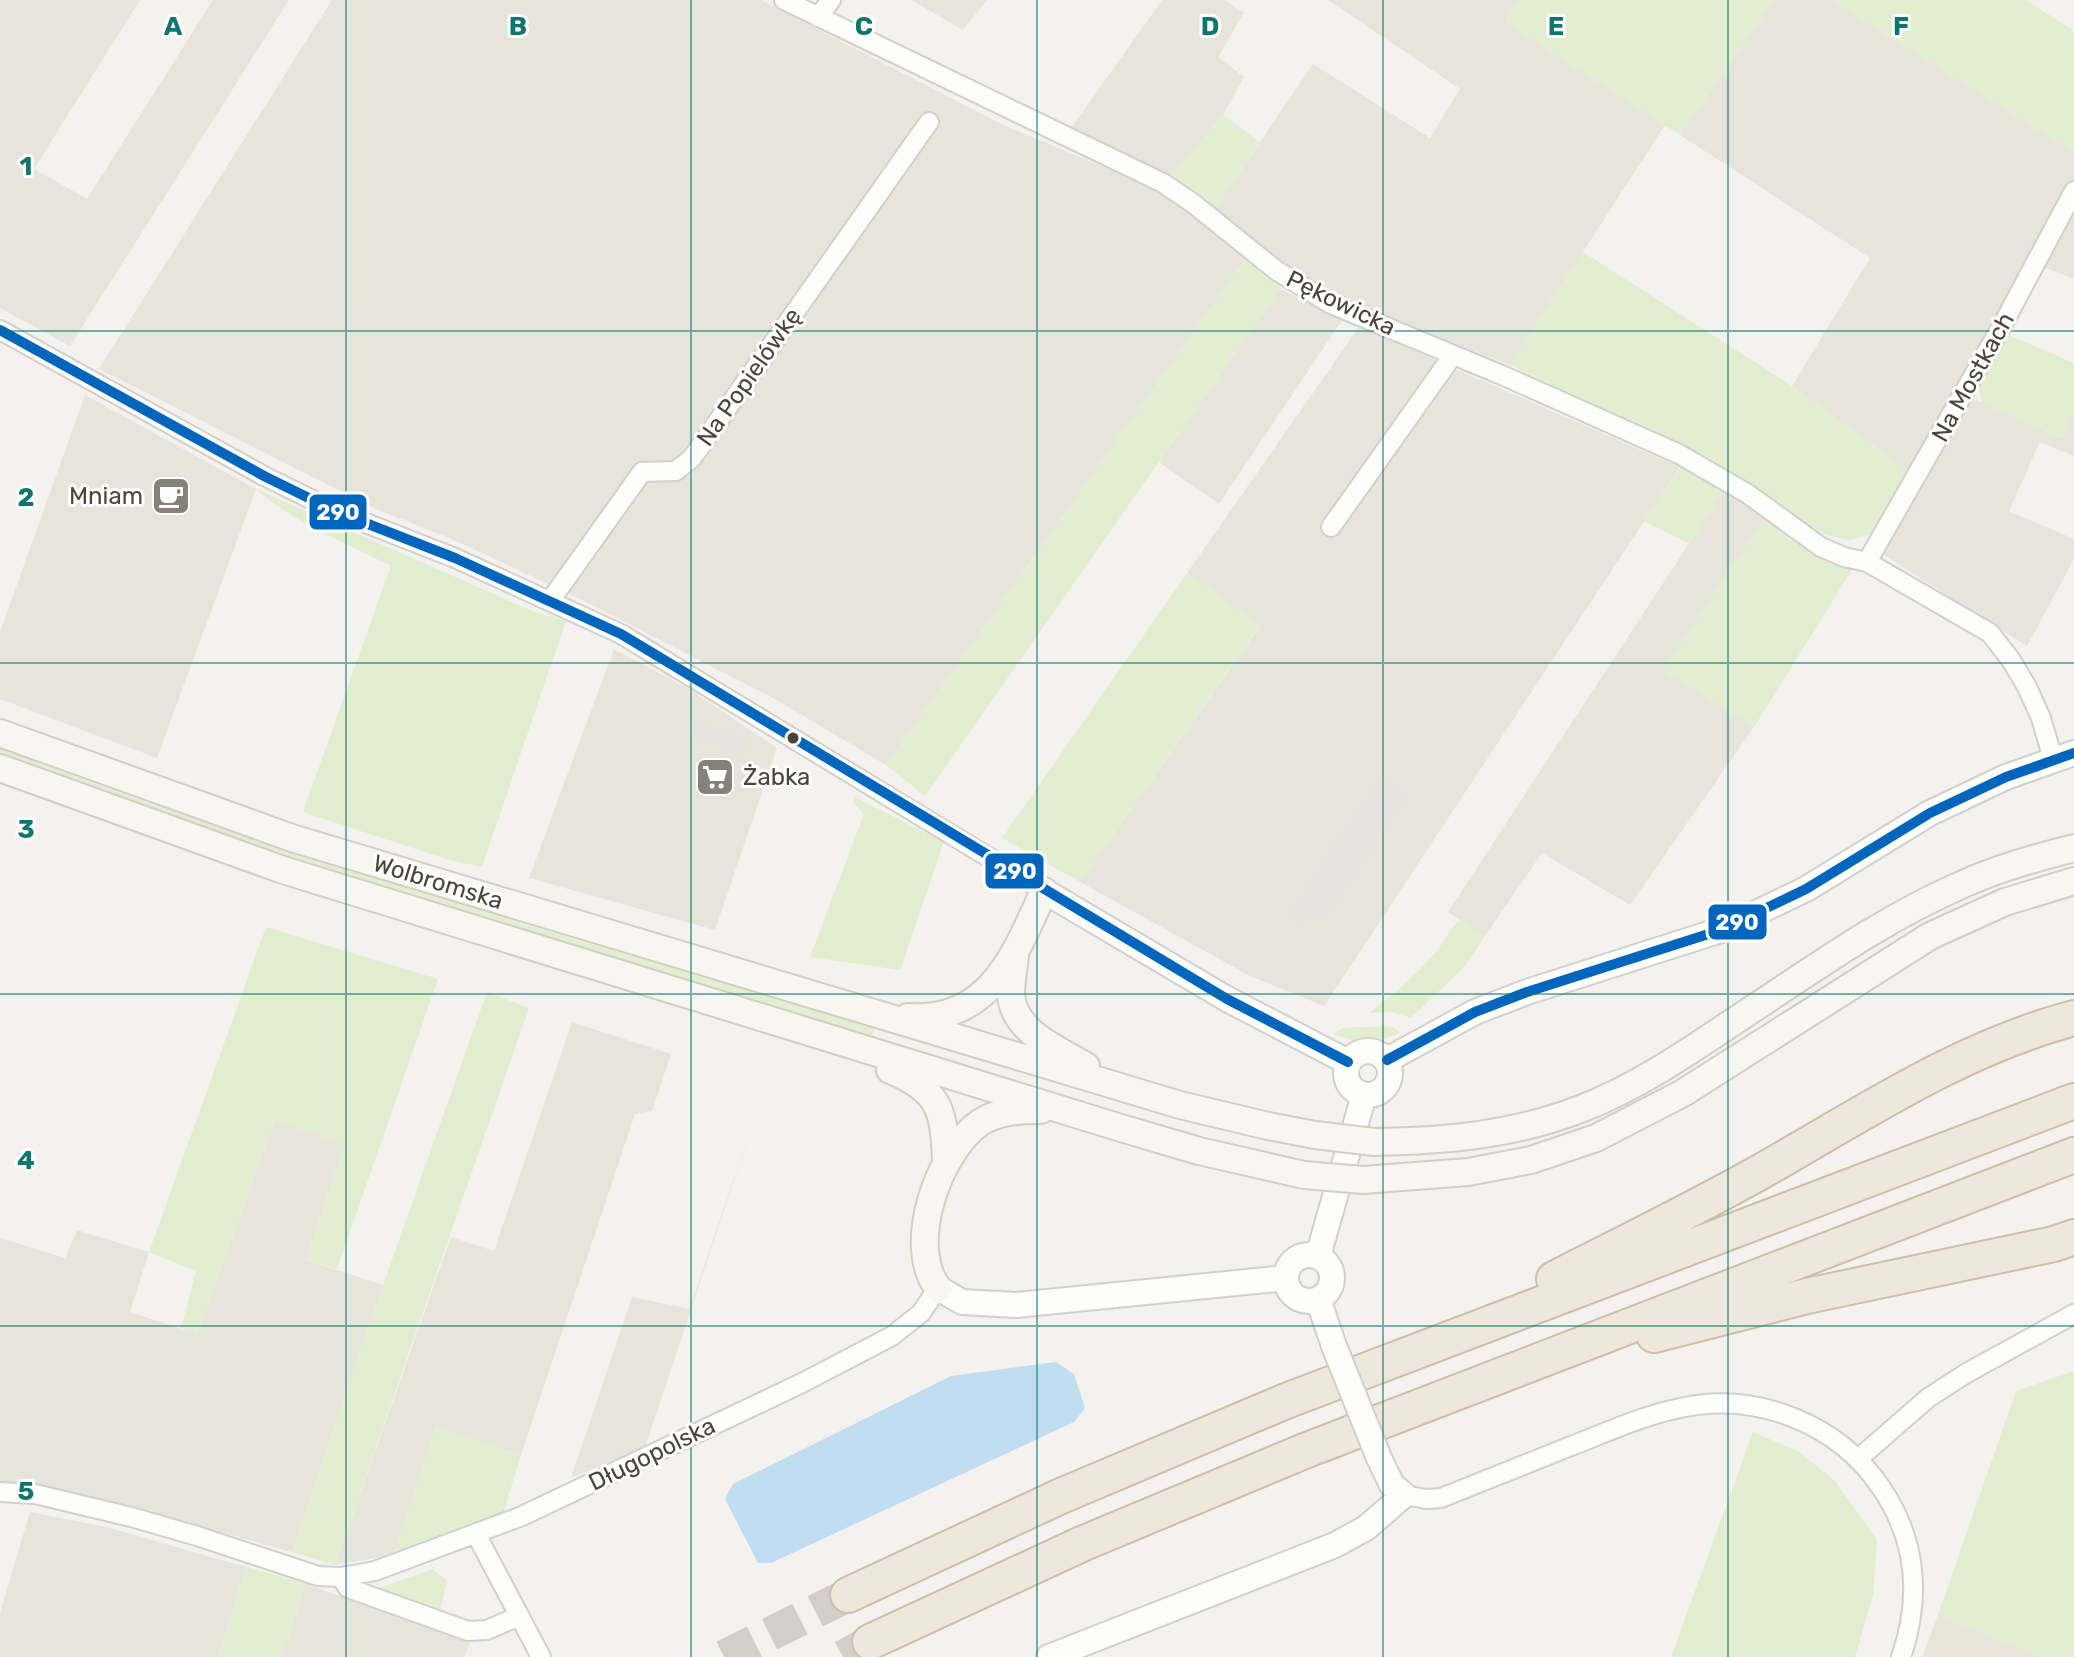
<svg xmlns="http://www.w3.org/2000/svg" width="2074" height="1657" viewBox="0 0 2074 1657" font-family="Rubik,sans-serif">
	<rect width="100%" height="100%" fill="#f4f2ee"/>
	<!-- residential -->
	<path fill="#e7e4dc" d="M 0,0 L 140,0 L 34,169 L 87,199 L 213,0 L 289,0 L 70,346 L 0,308 Z
		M 332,0 L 761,0 L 1001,124 L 1130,178 L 1182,205 L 1247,257 L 886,765 L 773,698 L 580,599 L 452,539 L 376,509 L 99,369 Z
		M 911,0 L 987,0 L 963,30 Z
		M 1162,0 L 1225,0 L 1244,13 L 1218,57 L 1244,77 L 1223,115 L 1170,177 L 1072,127 Z
		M 1328,0 L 1520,0 L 1505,22 L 1665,125 L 1510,365 L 1328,294 L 1262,253 L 1215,209 L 1313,64 L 1430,138 L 1460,89 Z
		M 1774,0 L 1831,0 L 2074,152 L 2074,183 L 1988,332 L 1911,473 L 1792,386 L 1870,258 L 1680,135 Z
		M 2074,210 L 2074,279 L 2044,267 Z
		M 1280,289 L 1343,319 L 1219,504 L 1159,462 Z
		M 1359,327 L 1680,467 L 1324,1006 L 1250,976 L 1080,882 L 1260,626 L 1187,573 Z
		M 85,395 L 256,489 L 157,758 L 0,699 L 0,632 Z
		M 1969,397 L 2062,438 L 2074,412 L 2074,456 L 2040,442 L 2009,511 L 2074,539 L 2074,559 L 2027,646 L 1881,553 Z
		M 1724,490 L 1765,517 L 1663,670 L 1754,727 L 1630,905 L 1542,853 L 1485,936 L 1448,912 Z
		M 614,649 L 689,689 L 777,748 L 715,930 L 529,878 Z
		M 572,1022 L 671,1054 L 652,1111 L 635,1114 L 521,1455 L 436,1427 L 394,1555 L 335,1565 L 451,1237 L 494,1251 Z
		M 765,1086 L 691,1310 L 645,1447 L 571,1478 L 632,1297 L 690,1309 Z
		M 275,1120 L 345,1144 L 306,1260 L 383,1285 L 292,1552 L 138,1509 L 40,1489 L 0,1486 L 0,1238 L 65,1258 L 77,1230 L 149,1252 L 130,1312 L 197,1334 Z
		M 30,1512 L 106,1527 L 246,1567 L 218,1657 L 0,1657 L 0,1613 Z
		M 306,1584 L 470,1643 L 464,1657 L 282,1657 Z"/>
	<!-- education -->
	<path fill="#eae5da" d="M 1938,1615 L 2042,1657 L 1922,1657 Z"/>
	<!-- green -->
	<path fill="#e1eecf" d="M 1520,0 L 1774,0 L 1680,135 L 1505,22 Z
		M 1831,0 L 2026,0 L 2074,31 L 2074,152 Z
		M 1223,115 L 1260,142 L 1215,209 L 1170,177 Z
		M 1583,252 L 1792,386 L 1911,473 L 1877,533 L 1849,540 L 1827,535 L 1679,446 L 1510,365 Z
		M 1247,257 L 1280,289 L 925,796 L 886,765 Z
		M 2004,333 L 2074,363 L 2074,412 L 2063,438 L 1982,403 L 1978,385 Z
		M 1683,464 L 1724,490 L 1690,544 L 1643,521 Z
		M 256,489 L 532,611 L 566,621 L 482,867 L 446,859 L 303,812 L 391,566 C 344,542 296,524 256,489 Z
		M 1765,517 L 1803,546 L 1853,568 L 1754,727 L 1663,670 Z
		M 1187,573 L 1260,625 L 1080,882 L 1002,838 Z
		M 0,748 C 285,859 581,941 875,1026 L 872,1036 L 277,854 L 129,803 L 0,754 Z
		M 855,797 L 944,842 L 900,970 L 810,957 L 864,814 L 853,803 Z
		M 1461,920 L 1485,936 L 1465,966 L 1411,1018 L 1391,1012 L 1369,1013 C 1392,996 1415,976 1434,954 C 1444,944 1449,927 1461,920 Z
		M 266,927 L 438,979 L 337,1269 L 306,1260 L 345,1144 L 275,1120 L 197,1334 L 181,1328 L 196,1271 L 149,1252 Z
		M 487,992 L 529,1008 L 335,1565 L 292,1552 L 383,1285 Z
		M 1386,1026 L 1395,1028 L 1400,1033 C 1382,1042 1352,1043 1334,1034 L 1342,1028 Z
		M 2074,1371 L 2074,1657 L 2042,1657 L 1938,1615 L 2016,1391 Z
		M 436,1427 L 521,1455 L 503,1514 L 394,1555 Z
		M 1753,1432 L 1798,1451 L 1834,1480 L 1877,1540 L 1873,1595 L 1855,1657 L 1671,1657 Z
		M 246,1567 L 306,1584 L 282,1657 L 218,1657 Z
		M 433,1569 L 447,1581 L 439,1615 L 379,1588 Z"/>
	<!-- parking -->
	<path fill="#e6e3df" d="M 691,719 L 751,741 L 746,756 L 686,734 Z
		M 1381,776 L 1408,794 L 1324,921 L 1310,912 L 1301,925 L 1287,916 Z"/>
	<!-- water -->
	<path fill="#c0ddf1" d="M 1056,1362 L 1074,1374 L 1085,1408 L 1074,1422 L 771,1563 L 758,1563 L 725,1499 L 733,1484 L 951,1376 Z"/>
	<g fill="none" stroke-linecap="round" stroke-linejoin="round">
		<!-- motorway-tunnel -->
		<path stroke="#d2cfca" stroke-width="34" stroke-dasharray="34 17" stroke-linecap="butt" d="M 724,1657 L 848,1595
			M 843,1657 L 870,1642"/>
		<!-- minor casing -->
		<g stroke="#d2d0cb" stroke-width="22">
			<path id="minor" d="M 784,0 L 1163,183 L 1194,204 L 1277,271 L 1331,304 L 1504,376 L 1679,454 L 1748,494 L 1821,547 L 1844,557 L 1867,562 L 1990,633 L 2011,660 L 2027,687 L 2041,718 L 2053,759
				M 818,17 L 831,0
				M 0,330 L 264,476 L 335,511 L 455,558 L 621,634 L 1044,891
				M 1331,527 L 1453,355
				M 1867,562 L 2003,324 L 2074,191
				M 550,601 L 642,472 L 676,471 L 692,458 L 929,122
				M 1858,1459 L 1928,1398 L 1965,1374 L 2074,1314
				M 0,1492 L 35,1494 L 131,1517 L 197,1536 L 318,1576 L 341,1577 L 375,1571 L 522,1516 L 802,1383 L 892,1336 L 921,1313 L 938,1288
				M 1404,1495 L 1426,1499 L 1441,1498 C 1483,1481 1524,1465 1566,1448 C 1603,1434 1641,1416 1680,1408 C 1757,1391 1839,1424 1882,1489 C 1917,1541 1921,1599 1901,1657
				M 476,1534 L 541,1657
				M 341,1577 L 348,1588 L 468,1631 L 487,1630 L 519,1616"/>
		</g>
		<!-- tertiary casing -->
		<g stroke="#d2d0cb" stroke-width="28">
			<path id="tertiary" d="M 1044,891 L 1227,999 L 1348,1062
				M1346 1073a22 22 0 1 1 44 0a22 22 0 1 1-44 0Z
				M 1387,1060 L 1475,1012 L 1527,992 L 1721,930 L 1806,889 L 1930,813 L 2006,777 L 2074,753
				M1286 1278a23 23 0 1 1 46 0a23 23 0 1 1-46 0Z
				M 1318,1256 L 1364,1095
				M 938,1288 L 962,1302 L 1016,1305 L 1286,1278
				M 1318,1299 L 1334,1346
				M 1049,1657 L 1335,1545 L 1366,1528 L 1404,1495 L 1392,1485 L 1379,1458"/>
		</g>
		<!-- secondary casing -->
		<g stroke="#d3cfc5" stroke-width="30">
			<path id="secondary" d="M 0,733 L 292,838 L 1180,1105 L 1268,1126 L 1315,1135
				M 0,768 L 283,870 L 1121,1128 L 1199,1151 L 1304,1175
				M 1015,955 C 1014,968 1011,981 1011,994 C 1013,1032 1058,1049 1086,1066
				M 908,1017 C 991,1022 1015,954 1044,891
				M 890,1070 C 941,1091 944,1111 946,1162
				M 1374,1142 C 1445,1141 1515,1135 1583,1108 C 1640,1086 1694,1048 1745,1014 C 1814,969 1883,919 1959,886 C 1995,869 2035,858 2074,848
				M 1363,1180 L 1468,1172 L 1531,1160 L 1596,1138 L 1683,1093 L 1930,936 L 2005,902 L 2074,881
				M 938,1288 C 905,1245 939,1150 981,1122 C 999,1111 1020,1110 1041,1110"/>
		</g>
		<!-- motorway casing -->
		<g stroke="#ccbfa9" stroke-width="38">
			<path id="motorway" d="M 1554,1279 C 1626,1242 1699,1207 1769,1167 C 1867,1111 1964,1047 2074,1018
				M 1654,1335 L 1807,1296 L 2054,1244 L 2074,1237
				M 848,1595 L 1061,1496 L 1286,1401 L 2074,1101
				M 870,1642 L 1084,1543 L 1307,1450 L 2074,1155"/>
		</g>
		<!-- minor -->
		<use href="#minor" stroke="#fdfdfc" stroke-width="18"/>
		<!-- tertiary -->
		<use href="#tertiary" stroke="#fdfdfc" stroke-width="24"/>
		<!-- secondary -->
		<use href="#secondary" stroke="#f7f6f1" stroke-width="26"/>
		<!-- motorway -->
		<use href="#motorway" stroke="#ede8db" stroke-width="34"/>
		<!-- tertiary-bridge casing -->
		<g stroke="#d2d0cb" stroke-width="28" stroke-linecap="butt">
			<path id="tertiary-bridge" d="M 1334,1346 L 1379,1458"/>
		</g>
		<!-- secondary-bridge casing -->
		<g stroke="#d3cfc5" stroke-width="30" stroke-linecap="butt">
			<path id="secondary-bridge" d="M 1315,1135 L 1374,1142
				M 1304,1175 L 1363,1180"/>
		</g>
		<!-- tertiary-bridge -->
		<use href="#tertiary-bridge" stroke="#fdfdfc" stroke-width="24"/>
		<!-- secondary-bridge -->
		<use href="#secondary-bridge" stroke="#f7f6f1" stroke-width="26"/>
		<!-- bus-1 casing -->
		<g stroke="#fff" stroke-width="16">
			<path id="bus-1" d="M 0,330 L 264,476 L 335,511 L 455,558 L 621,634 L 1227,999 L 1348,1062
				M 1387,1060 L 1475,1012 L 1527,992 L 1721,930 L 1806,889 L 1930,813 L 2006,777 L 2074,753"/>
		</g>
		<!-- bus-1 -->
		<use href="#bus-1" stroke="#0065bd" stroke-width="10"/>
	</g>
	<!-- grid -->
	<path fill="none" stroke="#0f766e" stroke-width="2" stroke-opacity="0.55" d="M 346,0 L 346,1657M 691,0 L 691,1657M 1037,0 L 1037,1657M 1383,0 L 1383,1657M 1728,0 L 1728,1657M 0,331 L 2074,331M 0,663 L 2074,663M 0,994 L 2074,994M 0,1326 L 2074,1326"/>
	<!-- icons -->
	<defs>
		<g id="cafe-square" transform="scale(2)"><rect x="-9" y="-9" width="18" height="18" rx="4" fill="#868178" stroke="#fff"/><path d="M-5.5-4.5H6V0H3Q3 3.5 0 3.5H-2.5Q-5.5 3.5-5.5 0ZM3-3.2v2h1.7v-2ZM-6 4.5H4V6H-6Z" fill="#fff"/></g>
		<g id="supermarket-square" transform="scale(2)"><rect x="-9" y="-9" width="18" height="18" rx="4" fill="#868178" stroke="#fff"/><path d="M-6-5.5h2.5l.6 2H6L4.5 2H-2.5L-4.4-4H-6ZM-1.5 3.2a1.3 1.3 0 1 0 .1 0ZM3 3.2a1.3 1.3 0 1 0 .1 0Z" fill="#fff"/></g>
	</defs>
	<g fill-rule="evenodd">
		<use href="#cafe-square" x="171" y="496"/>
		<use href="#supermarket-square" x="715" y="777"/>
	</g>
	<!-- markers -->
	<circle fill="#4b4439" stroke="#fff" stroke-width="3" cx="793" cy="738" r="7"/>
	<g text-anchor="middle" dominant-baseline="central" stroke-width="6" stroke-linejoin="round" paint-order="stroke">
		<!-- street labels -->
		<g font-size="24" fill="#4b4439" stroke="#fff">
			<text transform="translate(1341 303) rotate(26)">Pękowicka</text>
			<text transform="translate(749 377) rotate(-55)">Na Popielówkę</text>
			<text transform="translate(1973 377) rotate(-61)">Na Mostkach</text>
			<text transform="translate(438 882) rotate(17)">Wolbromska</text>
			<text transform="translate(652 1454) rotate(-26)">Długopolska</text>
		</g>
		<!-- poi labels -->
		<g font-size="24" fill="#4b4439" stroke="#fff" text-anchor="end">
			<text x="143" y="496">Mniam</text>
			<text x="743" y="777" text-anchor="start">Żabka</text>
		</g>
	</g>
	<g font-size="26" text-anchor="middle" font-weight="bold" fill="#0f766e" stroke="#fff" stroke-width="6" stroke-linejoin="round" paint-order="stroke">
		<text x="173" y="35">A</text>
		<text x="518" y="35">B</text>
		<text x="864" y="35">C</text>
		<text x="1210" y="35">D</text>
		<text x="1556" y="35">E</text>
		<text x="1901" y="35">F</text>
		<text x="26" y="175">1</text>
		<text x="26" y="506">2</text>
		<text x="26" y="838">3</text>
		<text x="26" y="1169">4</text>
		<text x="26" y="1500">5</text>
	</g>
	<g stroke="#fff" stroke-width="3">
		<rect x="308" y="493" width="60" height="38" rx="8" fill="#0065bd"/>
		<rect x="984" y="852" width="61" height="38" rx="8" fill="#0065bd"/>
		<rect x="1707" y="903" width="61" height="38" rx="8" fill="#0065bd"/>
	</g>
	<g font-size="22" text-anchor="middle" font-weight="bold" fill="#fff">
		<text x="338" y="520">290</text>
		<text x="1015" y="879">290</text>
		<text x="1737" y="930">290</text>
	</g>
</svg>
